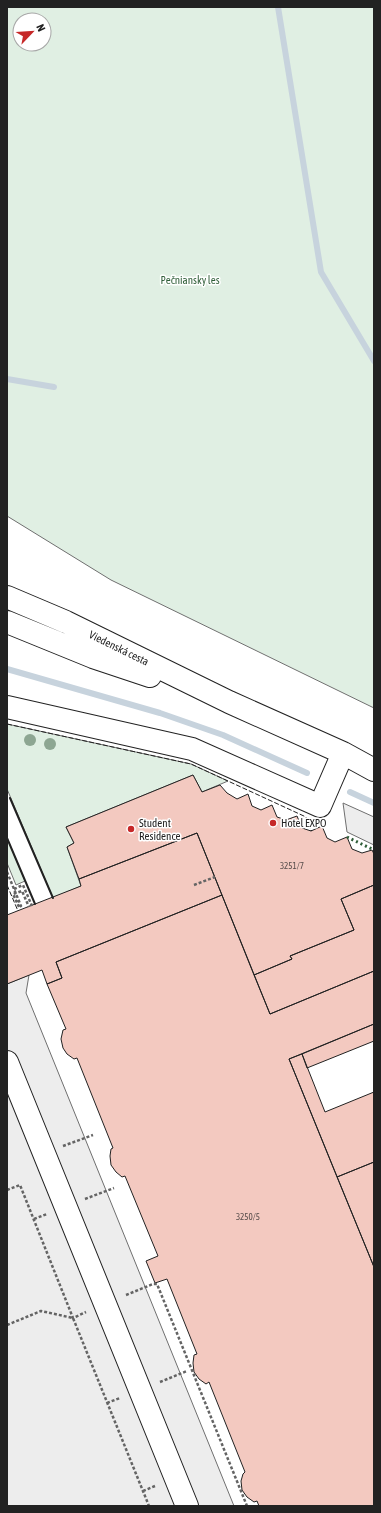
<svg xmlns="http://www.w3.org/2000/svg" width="381" height="1513" viewBox="0 0 381 1513" font-family="'Asap Condensed',sans-serif">
	<rect width="100%" height="100%" fill="#fff"/>
	<!-- green -->
	<path fill="#e0efe3" stroke="#6f6f6f" fill-rule="evenodd" d="M 7,7 L 374,7 L 374,708 L 111,580 L 7,516 ZM 20,20 L 44,20 L 44,44 L 20,44 Z
		M 7,724 L 191,764 L 228,781 L 202,792 L 193,775 L 66,827 L 74,843 L 67,847 L 81,886 L 53,898 L 7,789 Z
		M 7,838 L 25,881 L 16,885 L 7,863 Z"/>
	<!-- parking -->
	<path fill="#ededed" stroke="#6f6f6f" d="M 343,803 L 374,817 L 374,845 L 347,832 Z
		M 29,975 L 26,993 L 234,1506 L 7,1506 L 7,984 Z"/>
	<g fill="none" stroke-linecap="round" stroke-linejoin="round">
		<!-- stream -->
		<path stroke="#c7d3dd" stroke-width="6" d="M 278,7 L 321,272 L 374,361
			M 7,379 L 54,387
			M 7,669 L 160,713 L 223,735 L 307,773
			M 350,792 L 374,803"/>
	</g>
	<!-- building -->
	<path fill="#f3c9c0" stroke="#222" d="M 193,775 L 202,792 L 220,785 L 227,793 L 237,799 L 248,794 L 252,806 L 261,810 L 272,805 L 277,817 L 286,820 L 297,816 L 302,828 L 311,831 L 322,826 L 327,838 L 335,842 L 347,837 L 352,849 L 362,853 L 372,850 L 374,854 L 374,885 L 341,899 L 354,930 L 290,956 L 292,959 L 254,975 L 197,833 L 79,879 L 67,847 L 74,843 L 66,827 Z
		M 197,833 L 222,895 L 56,962 L 62,978 L 47,984 L 42,970 L 7,984 L 7,915 L 81,886 L 79,879 Z
		M 374,885 L 374,971 L 270,1014 L 254,975 L 292,959 L 290,956 L 354,930 L 341,899 Z
		M 222,895 L 270,1014 L 374,971 L 374,1024 L 289,1059 L 374,1267 L 374,1506 L 259,1506 L 257,1501 L 254,1502 L 247,1497 L 242,1490 L 241,1481 L 243,1474 L 245,1472 L 209,1382 L 206,1384 L 199,1379 L 194,1372 L 193,1363 L 194,1355 L 197,1354 L 167,1279 L 155,1283 L 146,1261 L 158,1256 L 125,1176 L 122,1177 L 116,1172 L 111,1165 L 110,1156 L 111,1149 L 113,1148 L 77,1058 L 74,1059 L 67,1054 L 63,1048 L 61,1039 L 63,1030 L 66,1029 L 47,984 L 62,978 L 56,962 Z
		M 374,1024 L 374,1041 L 307,1068 L 302,1054 Z
		M 302,1054 L 325,1112 L 374,1092 L 374,1162 L 337,1177 L 289,1059 Z
		M 374,1162 L 374,1267 L 337,1177 Z"/>
	<g fill="none" stroke-linecap="round" stroke-linejoin="round">
		<!-- minor casing -->
		<g stroke="#222" stroke-width="24">
			<path id="minor" d="M 7,597 L 66,622 L 229,702 L 343,753 L 374,770
				M 7,622 L 93,657 L 150,676
				M 7,707 L 192,749 L 320,806 L 343,753
				M 7,1062 L 187,1506"/>
		</g>
		<!-- path -->
		<path stroke="#646464" stroke-width="2.5" stroke-dasharray="3 2" stroke-linecap="butt" d="M 7,872 L 21,906 L 19,907
			M 194,885 L 215,877
			M 14,889 L 23,885 L 32,906
			M 19,907 L 13,894 L 22,891 L 29,907
			M 63,1146 L 93,1135
			M 7,1190 L 20,1185 L 73,1318 L 86,1312
			M 85,1199 L 114,1188
			M 34,1219 L 47,1214
			M 126,1295 L 153,1284 L 157,1284 L 247,1506
			M 7,1325 L 41,1311 L 73,1318 L 149,1506
			M 160,1382 L 187,1371
			M 107,1403 L 120,1398
			M 143,1491 L 155,1486"/>
		<!-- minor -->
		<use href="#minor" stroke="#fff" stroke-width="22"/>
		<!-- hedge -->
		<path stroke="#2f5e38" stroke-width="3" stroke-dasharray="2 3" stroke-linecap="butt" d="M 347,837 L 374,850"/>
		<!-- fence -->
		<path stroke="#222" stroke-width="1" stroke-dasharray="5 2" stroke-linecap="butt" d="M 7,724 L 191,764 L 306,817 L 311,831 L 312,830
			M 7,885 L 18,911"/>
		<!-- wall -->
		<path stroke="#222" stroke-width="2" d="M 10,798 L 53,898
			M 7,838 L 35,904"/>
	</g>
	<!-- trees -->
	<g fill="#8da692">
		<circle cx="30" cy="740" r="6"/>
		<circle cx="50" cy="744" r="6"/>
	</g>
	<!-- markers -->
	<g fill="#c62828" stroke="#fff" stroke-width="1.5">
		<circle cx="273" cy="823" r="4"/>
		<circle cx="131" cy="829" r="4"/>
	</g>
	<g text-anchor="middle" dominant-baseline="central" stroke-width="3" stroke-linejoin="round" paint-order="stroke">
		<!-- number labels -->
		<g font-size="9" fill="#564c4a">
			<text x="292" y="866">3251/7</text>
			<text x="248" y="1217">3250/5</text>
		</g>
		<!-- park labels -->
		<g font-size="11" fill="#2f5e38" stroke="#fff">
			<text x="190" y="280">Pečniansky les</text>
		</g>
		<!-- street labels -->
		<g font-size="11" fill="#222" stroke="#fff">
			<text transform="translate(119 648) rotate(26)">Viedenská cesta</text>
		</g>
		<!-- poi labels -->
		<g font-size="11" fill="#222" stroke="#fff" text-anchor="start">
			<text x="139" y="823">Student<tspan x="139" dy="13">Residence</tspan></text>
			<text x="281" y="823">Hotel EXPO</text>
		</g>
	</g>
	<!-- border -->
	<rect width="381" height="1513" fill="none" stroke="#222222" stroke-width="16"/>
	<!-- north arrow -->
	<g transform="translate(32 32) rotate(65)"><circle r="19" fill="#ffffff" stroke="#a7a7a7"/>
	<path d="M0-3L7 15L0 10L-7 15Z" fill="#c62828"/>
	<text y="-6" font-size="11" font-weight="bold" text-anchor="middle" fill="#222222">N</text>
	</g>
</svg>
